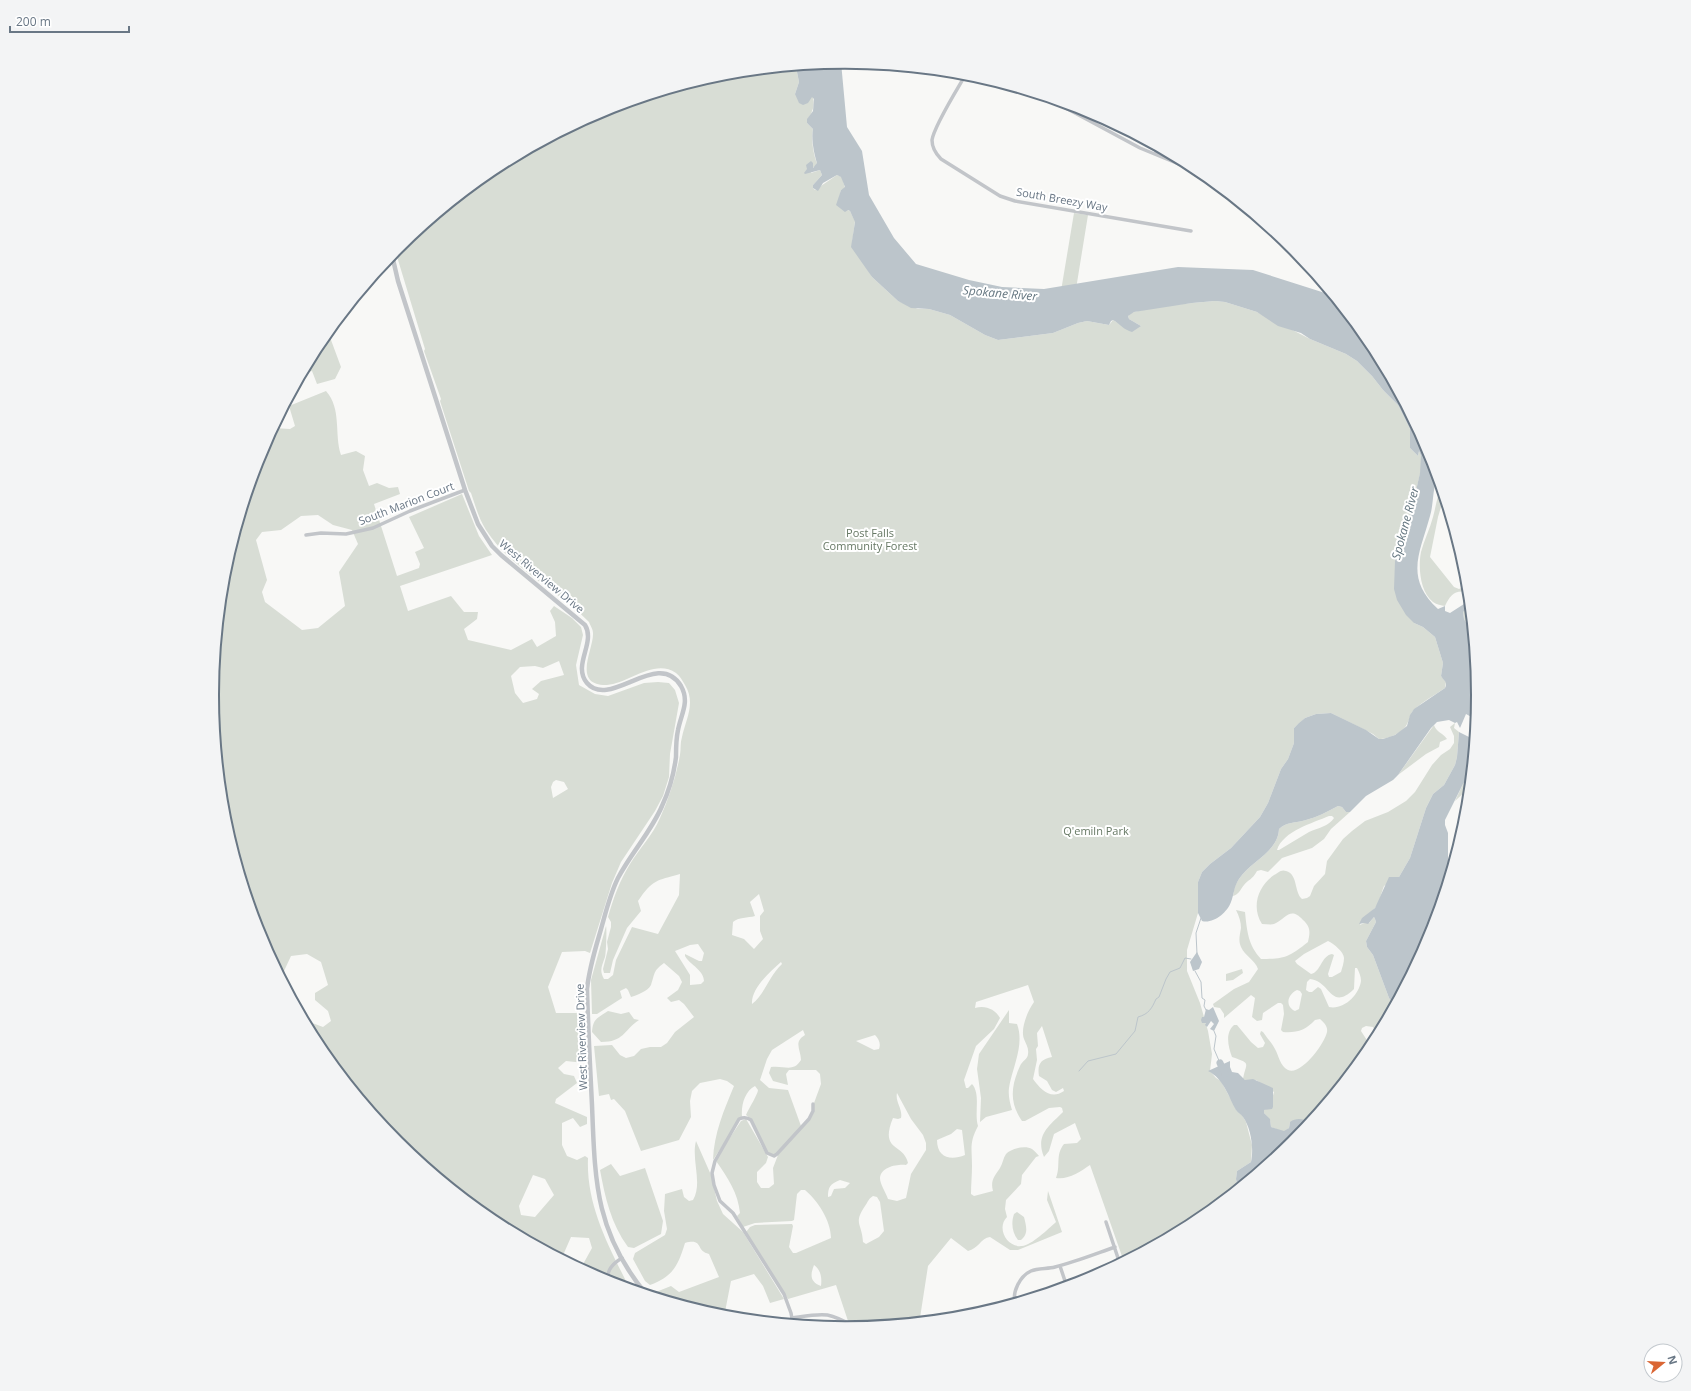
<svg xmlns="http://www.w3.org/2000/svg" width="1691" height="1391" viewBox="0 0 1691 1391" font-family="'Open Sans',sans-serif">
	<rect width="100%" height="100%" fill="#f8f8f6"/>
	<!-- green -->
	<path fill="#d8ddd5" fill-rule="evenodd" d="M 796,67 L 799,82 L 795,94 L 813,97 C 814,101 814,107 812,111 C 811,116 807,117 807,123 L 813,129 C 811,138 813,154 817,163 L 816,166 L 812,168 L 811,173 L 820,170 L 822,175 L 813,185 L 813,188 L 815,190 L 837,175 L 842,177 L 845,188 L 841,190 L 838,202 L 840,207 L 850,211 L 855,221 L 852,244 L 872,277 L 898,301 L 918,309 L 929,309 L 950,315 L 985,335 L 998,340 L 1053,333 L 1078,323 L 1087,321 L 1109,325 L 1113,320 L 1123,326 L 1141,326 L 1129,319 L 1128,316 L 1130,313 L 1155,307 L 1192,303 L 1215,301 L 1225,302 L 1257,312 L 1310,339 L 1346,354 L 1357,361 L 1372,376 L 1383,390 L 1398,405 L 1410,429 L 1410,448 L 1418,456 L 1419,451 L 1421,456 L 1422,465 L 1408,526 L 1414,623 L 1423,627 L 1435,637 L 1443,663 L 1441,676 L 1446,682 L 1445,688 C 1435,695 1423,701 1414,710 C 1410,713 1410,719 1407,724 C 1403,733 1388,739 1379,739 L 1373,734 L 1331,713 L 1316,714 L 1305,718 L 1294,728 L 1294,743 L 1288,759 L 1281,769 L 1268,803 L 1260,817 L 1231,848 L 1210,864 L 1202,872 L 1198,882 L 1198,913 L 1187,950 L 1187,971 L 1200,1003 L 1208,1031 L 1212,1054 L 1210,1071 L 1216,1078 L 1221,1081 L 1237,1111 L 1242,1115 L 1246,1122 L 1252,1145 L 1251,1162 L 1237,1171 L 1236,1179 L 1238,1189 L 1197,1222 L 1124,1262 L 1090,1165 C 1080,1172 1068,1180 1056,1178 C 1061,1166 1055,1155 1064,1144 L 1077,1143 L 1081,1139 L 1075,1123 L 1054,1134 L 1049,1151 L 1044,1157 C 1035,1135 1049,1126 1063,1112 L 1062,1108 L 1060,1107 L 1049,1108 L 1025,1121 L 1022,1121 C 1009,1102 1011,1086 1020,1066 C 1022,1061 1028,1059 1028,1054 C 1029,1048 1026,1044 1024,1039 C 1020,1029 1028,1010 1034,1002 L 1028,985 L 976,1002 L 975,1008 C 985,1005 995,1009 1000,1018 L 994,1029 L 976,1046 L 964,1080 L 966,1088 L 968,1088 L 972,1084 C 981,1094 974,1113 978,1126 C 969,1143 972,1148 972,1166 C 972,1175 971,1185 971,1194 L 974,1196 L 993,1191 C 990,1180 995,1176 1000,1168 C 1003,1163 1003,1158 1006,1154 C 1011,1148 1026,1145 1032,1149 C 1035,1151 1037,1154 1039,1156 L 1036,1157 L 1022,1175 L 1021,1184 L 1006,1200 L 1005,1209 L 1007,1217 C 996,1228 1007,1248 1022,1246 C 1032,1245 1048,1229 1056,1222 L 1047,1200 L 1048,1191 L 1062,1232 L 1018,1250 L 1010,1250 L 990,1237 C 981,1238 978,1249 968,1251 L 951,1238 L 928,1266 L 920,1318 L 902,1319 L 876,1326 L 859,1328 L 848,1321 L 836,1285 L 788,1299 L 746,1232 L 750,1227 L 755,1225 L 792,1224 L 793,1226 L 789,1247 L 793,1253 L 796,1253 L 831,1238 C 831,1221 818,1201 805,1190 L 801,1190 L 797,1194 L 794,1220 L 792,1221 L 755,1223 L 743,1227 L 737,1216 L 740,1213 C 738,1193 728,1178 716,1161 L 719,1154 L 741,1121 L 746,1119 L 768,1157 L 766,1163 L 757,1172 L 757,1182 L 761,1188 L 769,1188 L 774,1184 L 773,1168 L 778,1155 L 812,1116 L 814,1103 L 821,1084 L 820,1074 L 816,1070 L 789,1070 L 786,1074 L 788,1085 L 773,1081 L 769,1073 L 771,1067 C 784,1065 793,1073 801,1060 C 801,1050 793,1042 805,1035 L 803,1030 L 772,1050 L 767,1059 L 760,1080 L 769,1088 L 788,1090 L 801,1126 L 777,1153 L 774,1155 L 768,1153 L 751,1119 L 746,1115 C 749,1108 758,1094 758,1090 L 755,1086 C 745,1091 741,1105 742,1116 L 713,1160 C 714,1133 724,1110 734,1086 L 727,1081 L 720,1079 L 700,1083 L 692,1091 L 690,1101 L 691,1117 L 679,1140 L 641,1151 L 625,1111 L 614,1099 L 611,1100 L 609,1094 L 599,1096 L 594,1046 L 612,1045 L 620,1055 L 626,1058 L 634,1056 L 641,1049 L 650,1047 L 661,1047 L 667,1043 L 675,1032 L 694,1017 L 684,1004 L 679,1000 L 671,1002 L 667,998 L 678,990 L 682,982 L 679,976 L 664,963 C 653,971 655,973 651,985 C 648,991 637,995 631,997 L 628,990 L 626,988 L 620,991 L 622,998 L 597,1014 L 592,1014 L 591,980 L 606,926 C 607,928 606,954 605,957 C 602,966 599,970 604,979 L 608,979 L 613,975 L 616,960 L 632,927 L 658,934 L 679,895 L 680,874 C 656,881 653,879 638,901 L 641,911 L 627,928 L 613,960 L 610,973 L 604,973 L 603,969 L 608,949 L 607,942 L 611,927 L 611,922 L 608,917 C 613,899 620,880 630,864 C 639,849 653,835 660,818 C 669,798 676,777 680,755 C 681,749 680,743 682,737 C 686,719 696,703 685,685 C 682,680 680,676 676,673 C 654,658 628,684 607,685 C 571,686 594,649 593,633 C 593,629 590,625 589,622 C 557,589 511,569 486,530 C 479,519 475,505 471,493 L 469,491 L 440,401 L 441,399 L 424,351 L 425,349 L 395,250 L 494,169 L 603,110 L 722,74 ZM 759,894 L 764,911 L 760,916 L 760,931 L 763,939 L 754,949 L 744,939 L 732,935 L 733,922 C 738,917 748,918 755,916 L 750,902 ZM 698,944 L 704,953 L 702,961 L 699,961 L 685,954 L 685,956 C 690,965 704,970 704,981 L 701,984 L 690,985 L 690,975 L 675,951 L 690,945 ZM 781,962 L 782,964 C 769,976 765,994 752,1004 C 751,988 770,972 781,962 ZM 1042,1026 L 1052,1057 C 1041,1059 1037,1064 1039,1076 L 1047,1081 L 1052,1090 L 1056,1092 L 1063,1088 L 1064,1091 C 1051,1100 1041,1090 1033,1079 L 1037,1060 L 1036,1049 L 1038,1046 L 1037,1033 ZM 875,1035 C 879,1039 881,1044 879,1049 L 874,1050 L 856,1041 ZM 897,1093 L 911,1119 L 923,1135 L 926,1143 L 926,1150 L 911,1174 L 906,1198 L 897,1201 L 888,1199 C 886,1193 880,1184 880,1178 C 881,1167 897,1164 906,1165 L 908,1163 C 904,1143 879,1152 893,1118 L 898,1119 L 901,1118 C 903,1109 895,1102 897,1093 ZM 957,1129 L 962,1130 L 965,1155 C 951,1161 937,1158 937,1140 L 951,1134 ZM 840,1180 L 850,1183 L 845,1188 L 834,1189 L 831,1196 L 828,1197 C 828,1187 830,1184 840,1180 ZM 873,1196 L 877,1197 L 880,1202 L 884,1231 L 879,1237 L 866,1244 L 863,1242 C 862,1223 853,1224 865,1206 C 868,1202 868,1199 873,1196 ZM 814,1265 C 821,1270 822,1278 821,1286 C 810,1282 810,1275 814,1265 Z
		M 1074,213 L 1088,215 L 1076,289 L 1061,291 Z
		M 326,334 L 331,340 L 341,367 L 335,379 L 317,384 L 312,371 L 302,374 L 319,343 Z
		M 326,391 C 342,409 334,434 341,455 L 356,451 L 365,456 L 363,470 L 369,486 L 377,483 L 389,488 L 398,487 L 400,494 L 374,504 L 397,576 L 419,568 L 420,564 L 415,552 L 424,548 L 409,517 L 462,494 L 479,536 L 492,555 L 400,586 L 408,611 L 451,596 L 464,612 L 478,612 L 477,619 L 464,629 L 468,640 L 511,650 L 532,639 L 537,647 L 556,636 L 555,622 L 550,611 L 554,606 L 572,618 L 581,627 L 583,635 L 576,665 L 579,685 L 595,694 L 608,696 L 644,683 L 658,682 L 669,683 L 675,690 L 679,703 L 670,754 L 669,777 L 663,796 L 655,811 L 621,862 L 612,883 L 590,953 L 585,951 L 562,952 L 548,987 L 556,1013 L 584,1013 L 585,1063 L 566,1061 L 558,1068 L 564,1074 L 574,1076 L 577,1083 L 556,1099 L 555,1103 L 587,1117 L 587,1124 L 580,1127 L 573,1118 L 562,1123 L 562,1145 L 567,1156 L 577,1160 L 585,1156 L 588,1158 C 586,1206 609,1247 630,1289 L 603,1281 L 579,1268 L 582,1266 L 592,1248 L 589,1238 L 571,1237 L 564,1253 L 556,1256 L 493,1222 L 397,1143 L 319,1047 L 260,938 L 224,819 L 212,695 L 224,572 L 260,453 L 274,428 L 290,429 L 295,426 L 289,406 ZM 318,515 L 333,525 L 352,530 L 358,544 L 339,572 L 345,606 L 318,628 L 302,630 L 265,602 L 262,592 L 267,580 L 256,540 L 262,532 L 281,530 L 301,516 ZM 559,661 L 564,675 L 541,681 L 532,689 L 539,694 L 537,699 L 523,703 L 515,693 L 511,676 L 520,667 L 535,666 L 543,668 ZM 556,780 L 564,782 L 568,789 L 553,798 L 551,787 L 553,782 ZM 307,954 L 321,962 L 328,985 L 315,993 L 315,1000 L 328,1011 L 331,1021 L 323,1027 L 307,1021 L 287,987 L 284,971 L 291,956 ZM 533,1175 L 545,1179 L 554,1195 L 535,1217 L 521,1215 L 519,1206 Z
		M 1441,487 L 1444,497 L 1438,517 L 1430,557 L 1454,587 L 1459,589 L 1468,585 L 1473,635 L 1464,619 L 1463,612 L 1468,604 L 1466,599 L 1466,592 C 1454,590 1450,596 1445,606 C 1441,605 1437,605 1433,602 C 1420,592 1418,567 1421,552 C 1424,540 1430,529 1433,517 C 1436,506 1437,497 1441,487 Z
		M 1455,723 L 1454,728 L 1459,732 L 1457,757 L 1455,765 L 1444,785 L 1433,794 L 1426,808 L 1410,858 L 1399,877 L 1384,886 C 1381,893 1380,902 1375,908 C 1369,915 1363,915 1360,925 L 1364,923 L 1369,923 L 1374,917 L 1375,919 L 1376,922 L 1366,941 L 1367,947 L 1373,955 L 1389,998 L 1392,1002 L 1396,1002 L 1378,1036 L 1373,1027 L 1366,1026 L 1362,1028 L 1361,1031 L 1372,1048 L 1310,1123 L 1309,1121 L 1290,1122 L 1289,1128 L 1284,1132 L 1271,1127 L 1270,1120 L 1264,1113 L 1264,1110 L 1273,1107 L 1272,1099 L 1274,1092 L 1256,1080 L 1245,1080 L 1243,1079 C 1246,1062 1252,1064 1232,1057 C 1228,1046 1225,1033 1234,1025 L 1237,1025 L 1251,1042 L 1258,1048 L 1263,1047 L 1265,1043 L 1260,1034 L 1261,1031 L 1263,1032 C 1267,1038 1272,1043 1275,1049 C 1279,1056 1280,1066 1288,1070 C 1301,1076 1325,1043 1327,1032 C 1328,1026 1324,1023 1320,1019 L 1315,1020 C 1306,1030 1297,1033 1283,1032 L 1281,1030 L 1284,1014 L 1283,1005 L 1281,1003 L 1278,1003 L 1263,1013 L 1262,1020 L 1257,1021 L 1252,1017 L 1255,998 L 1251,995 L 1224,1018 L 1224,1014 L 1220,1008 L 1214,1007 L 1213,1004 L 1234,989 L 1249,982 L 1258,969 C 1255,960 1245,956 1241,947 C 1238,940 1240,935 1241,928 C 1241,922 1239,916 1236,910 L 1245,912 C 1247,931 1248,945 1261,959 C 1285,959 1289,957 1308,942 C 1310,933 1311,927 1303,920 C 1290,906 1287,918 1274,924 C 1271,925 1266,924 1262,924 C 1251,907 1258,886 1274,875 C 1278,873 1281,869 1286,871 C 1298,874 1294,892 1302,899 L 1307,898 L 1310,896 L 1314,886 L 1325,874 L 1327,861 L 1343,839 L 1352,831 L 1365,821 L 1388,812 L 1406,801 L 1415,792 L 1432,765 L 1441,755 L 1450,749 L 1454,743 L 1454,736 L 1450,727 ZM 1328,941 C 1334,944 1344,952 1344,958 C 1344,963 1342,968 1341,972 L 1332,977 L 1329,977 L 1328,974 L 1334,955 L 1332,954 C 1321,956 1321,972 1311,974 L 1297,964 L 1295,961 L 1304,954 ZM 1355,968 L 1357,968 C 1359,972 1361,976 1361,981 C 1359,995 1344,1010 1329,1007 L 1321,989 L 1318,987 L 1312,992 L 1309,992 L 1306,990 L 1307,982 L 1310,979 C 1331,981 1330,1012 1354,989 ZM 1297,990 L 1300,991 L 1302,994 L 1299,1009 L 1295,1011 C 1285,1006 1287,995 1297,990 Z
		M 1434,725 C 1436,732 1443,733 1447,739 L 1440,742 L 1439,747 L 1426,754 L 1398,775 Z
		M 1471,774 L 1470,791 L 1467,790 L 1455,801 L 1463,784 Z
		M 1338,806 L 1342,807 L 1346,812 L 1350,812 L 1331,829 L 1324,839 L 1312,848 L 1282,858 L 1268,872 L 1261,870 L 1257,871 C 1252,880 1249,879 1244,885 C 1240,890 1239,894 1233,896 C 1234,890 1235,884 1239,879 C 1251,861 1278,852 1279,829 C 1286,822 1296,823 1306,820 C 1317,817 1327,812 1338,806 ZM 1329,816 L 1332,816 L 1334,818 C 1329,826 1318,828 1309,832 C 1299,838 1289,844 1279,850 L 1277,850 C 1283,831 1313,823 1329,816 Z
		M 1242,969 L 1243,973 L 1233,980 L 1226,981 L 1226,974 Z
		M 1009,1010 L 1009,1023 L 1017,1024 C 1025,1045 1012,1068 1009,1088 C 1008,1096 1010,1103 1012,1110 L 986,1117 L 980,1122 L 981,1098 L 977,1069 L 979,1054 Z
		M 608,1011 L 621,1014 L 629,1012 L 634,1019 L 639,1020 C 623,1031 624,1042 601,1042 L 592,1032 C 593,1018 598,1018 608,1011 Z
		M 696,1141 L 711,1175 L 717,1201 L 723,1214 L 743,1232 L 784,1299 L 770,1303 L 763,1286 L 754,1274 L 731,1281 L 724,1317 L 664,1299 L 656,1292 L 671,1286 L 679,1292 L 719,1277 L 709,1254 C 695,1251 704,1238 685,1243 C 678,1265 674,1276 650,1285 L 645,1281 L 633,1259 L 635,1253 L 665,1235 L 667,1229 L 664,1211 L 665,1194 L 682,1189 L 684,1197 L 689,1201 L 693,1200 C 703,1183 691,1160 696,1141 Z
		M 611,1164 L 620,1176 L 645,1168 L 663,1221 L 661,1234 L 634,1248 L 628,1247 C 611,1224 605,1197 600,1170 Z
		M 1017,1212 L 1024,1217 C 1026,1225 1029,1234 1021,1240 L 1018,1240 C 1012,1232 1011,1223 1014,1214 Z"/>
	<!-- water -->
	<path fill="#bcc5cb" d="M 841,62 L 847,127 L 862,151 L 869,195 L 894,238 L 916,264 L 969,280 L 1002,287 L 1044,289 L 1178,267 L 1253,270 L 1325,293 L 1340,304 L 1372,344 L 1431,453 L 1438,477 C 1432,489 1434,503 1430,516 C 1420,553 1404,577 1438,609 L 1445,606 L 1445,611 L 1450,613 L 1464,604 L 1468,604 L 1468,607 L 1463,612 L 1464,619 L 1473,635 L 1479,696 L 1477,720 L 1466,714 L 1460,728 L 1457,722 L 1455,723 L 1449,720 L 1437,722 L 1431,728 L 1398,775 L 1393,780 L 1366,796 L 1350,812 L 1346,812 L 1342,807 L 1338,806 C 1327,812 1317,817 1306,820 C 1296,823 1286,822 1279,829 C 1278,852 1251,861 1239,879 C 1234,886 1234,894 1231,902 C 1227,913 1213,924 1202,921 L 1198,913 L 1198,882 L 1202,872 L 1210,864 L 1231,848 L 1260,817 L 1268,803 L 1281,769 L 1288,759 L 1294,743 L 1294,728 L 1299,723 L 1305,718 L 1316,714 L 1331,713 L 1366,730 L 1379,739 L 1383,739 L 1395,735 L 1407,726 L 1410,715 L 1414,709 L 1445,688 C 1448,682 1444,681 1441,676 L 1443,663 L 1435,637 L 1423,627 L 1414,623 L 1406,615 L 1397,600 L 1394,589 L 1395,561 L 1408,526 L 1420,473 L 1421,456 L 1419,451 L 1418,456 L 1410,448 L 1410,429 L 1398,405 L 1383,390 L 1372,376 L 1357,361 L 1346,354 L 1310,339 L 1301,333 L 1278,326 L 1257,312 L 1225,302 L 1215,301 L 1192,303 L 1134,312 L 1128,316 L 1129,319 L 1141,326 L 1132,332 C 1124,330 1120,324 1113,320 L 1111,321 L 1109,325 L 1087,321 L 1078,323 L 1053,333 L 998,340 L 985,335 L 950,315 L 929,309 L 911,308 L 898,301 L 872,277 L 851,247 L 855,222 L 850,211 L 848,210 L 845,212 L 836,205 L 841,190 L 845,187 L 841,177 L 837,175 L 823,183 L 818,191 L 813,188 L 813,185 L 822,175 L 820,170 L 805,174 L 804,173 L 807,169 L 806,165 L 811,161 L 813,163 L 813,168 L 817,163 C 814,154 811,138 813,129 L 807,123 L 807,119 L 813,111 L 814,99 L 812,97 L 808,103 L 803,105 L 799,103 L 795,94 L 799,82 L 796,67 Z
		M 1459,732 L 1475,740 L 1471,774 L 1463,784 L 1445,820 L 1445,825 L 1448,833 L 1448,864 L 1452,868 L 1431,938 L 1396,1002 L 1392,1002 L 1389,998 L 1373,955 L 1367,947 L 1366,941 L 1376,922 L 1375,919 L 1374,917 L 1368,924 L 1364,923 L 1359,924 L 1362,918 L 1375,908 L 1389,877 L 1399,877 L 1410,858 L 1426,808 L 1433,794 L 1444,785 L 1455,765 L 1457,757 Z
		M 1197,952 L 1202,962 L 1199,969 L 1193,971 L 1190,962 Z
		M 1213,1007 L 1219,1021 L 1214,1031 L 1210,1029 L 1214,1024 L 1211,1021 L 1207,1027 L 1205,1025 L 1206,1023 L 1202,1023 L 1201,1020 L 1202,1017 L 1204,1017 L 1206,1009 L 1209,1010 Z
		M 1230,1061 L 1230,1067 L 1232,1072 L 1238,1073 L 1245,1080 L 1253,1079 L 1273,1088 L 1273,1107 L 1272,1109 L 1264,1110 L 1264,1113 L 1270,1119 L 1271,1127 L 1284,1131 L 1289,1128 L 1290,1122 C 1297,1117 1304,1119 1310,1123 L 1293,1144 L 1238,1189 L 1236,1179 L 1237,1171 L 1251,1162 C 1254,1148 1251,1128 1243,1117 C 1241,1114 1238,1113 1236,1110 C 1228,1096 1224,1079 1208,1071 Z"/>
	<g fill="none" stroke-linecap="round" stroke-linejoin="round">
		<!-- stream -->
		<path stroke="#bcc5cb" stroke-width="1" d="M 1197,954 L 1196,933 L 1201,918
			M 1195,971 L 1201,982 L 1202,998 L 1205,1000 L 1204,1006 L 1206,1010
			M 1214,1031 L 1216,1036 L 1214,1049 L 1220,1063
			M 1079,1071 L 1088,1061 L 1116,1054 L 1135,1031 L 1138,1017 C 1149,1014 1152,1008 1156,999 L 1159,997 L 1166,979 L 1170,972 L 1180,968 L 1185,958 L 1191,959"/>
		<!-- river -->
		<path stroke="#bcc5cb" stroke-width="7" d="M 1220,1063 L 1225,1074"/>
		<!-- minor -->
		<path stroke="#c2c5c9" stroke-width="3.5" d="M 966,74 C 958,88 934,126 932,140 C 932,148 936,154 941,159 L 1000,196 L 1015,201 L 1191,231
			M 1049,99 L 1140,148 L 1203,174
			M 1154,145 L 1157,154
			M 306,535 L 321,533 L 346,534 L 373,528 L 410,511 L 465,490
			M 1106,1222 L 1120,1264
			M 1060,1266 L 1067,1287
			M 607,1282 C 607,1270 612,1264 622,1258
			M 1015,1303 C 1012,1292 1020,1276 1031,1271 C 1038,1268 1048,1269 1055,1267 C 1075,1262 1095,1254 1115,1247
			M 792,1318 C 825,1313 827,1311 857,1328
			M 935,1320 L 944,1317 L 958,1318
			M 793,1324 L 791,1313 L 784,1294 L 733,1213 L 720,1201 L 714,1185 L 712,1173 L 715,1161 L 739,1119 C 744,1117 747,1117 751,1120 L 767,1153 L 774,1156 L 777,1154 L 809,1119 L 813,1111 L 813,1104
			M 883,1325 L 904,1321 L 931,1321"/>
		<!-- tertiary -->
		<path stroke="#c2c5c9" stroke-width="4.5" d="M 392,255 L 398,281 L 465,490 L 478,524 L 492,546 L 501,555 L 585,625 C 596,643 572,665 587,683 C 610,710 658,648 681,686 C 690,702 681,714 678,730 C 676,739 676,748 676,757 C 674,773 669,791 662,806 C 651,832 631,853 618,878 C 609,896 605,916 599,936 C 594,953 589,970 587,989 C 588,1027 590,1066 592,1105 C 595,1181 595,1232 646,1294"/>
	</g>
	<g text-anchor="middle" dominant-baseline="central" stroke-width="4" stroke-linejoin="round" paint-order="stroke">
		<!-- street labels -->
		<g font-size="11" fill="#697785" stroke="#fff">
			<text transform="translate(1062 199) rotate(10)">South Breezy Way</text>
			<text transform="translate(406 503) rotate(-21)">South Marion Court</text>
			<text transform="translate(542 576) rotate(40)">West Riverview Drive</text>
			<text transform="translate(581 1037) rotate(-92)">West Riverview Drive</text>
		</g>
		<!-- park labels -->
		<g font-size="11" fill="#667864" stroke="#fff">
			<text x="870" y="532">Post Falls<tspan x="870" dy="13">Community Forest</tspan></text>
			<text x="1096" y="830">Q'emiln Park</text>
		</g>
		<!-- water labels -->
		<g font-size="12" font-style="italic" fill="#657781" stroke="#fff">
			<text transform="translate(1000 293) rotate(5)">Spokane River</text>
			<text transform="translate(1405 523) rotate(-75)">Spokane River</text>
		</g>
	</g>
	<!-- crop -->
	<path d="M0 0H1691V1391H0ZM219 695a626 626 0 1 1 1252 0a626 626 0 1 1-1252 0Z" fill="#f3f4f5" fill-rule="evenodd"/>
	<path fill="none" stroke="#697785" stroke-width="2" d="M219 695a626 626 0 1 1 1252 0a626 626 0 1 1-1252 0Z"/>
	<!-- north arrow -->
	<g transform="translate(1663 1363) rotate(72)"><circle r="19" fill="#ffffff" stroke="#c3c9ce"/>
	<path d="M0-3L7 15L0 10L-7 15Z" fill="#da6634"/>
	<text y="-6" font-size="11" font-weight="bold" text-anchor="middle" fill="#697785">N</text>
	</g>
	<!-- scale -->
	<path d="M10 26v6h119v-6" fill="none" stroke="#697785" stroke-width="2"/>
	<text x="16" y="26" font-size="12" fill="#697785" stroke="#ffffff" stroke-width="3" paint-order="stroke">200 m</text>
</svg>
